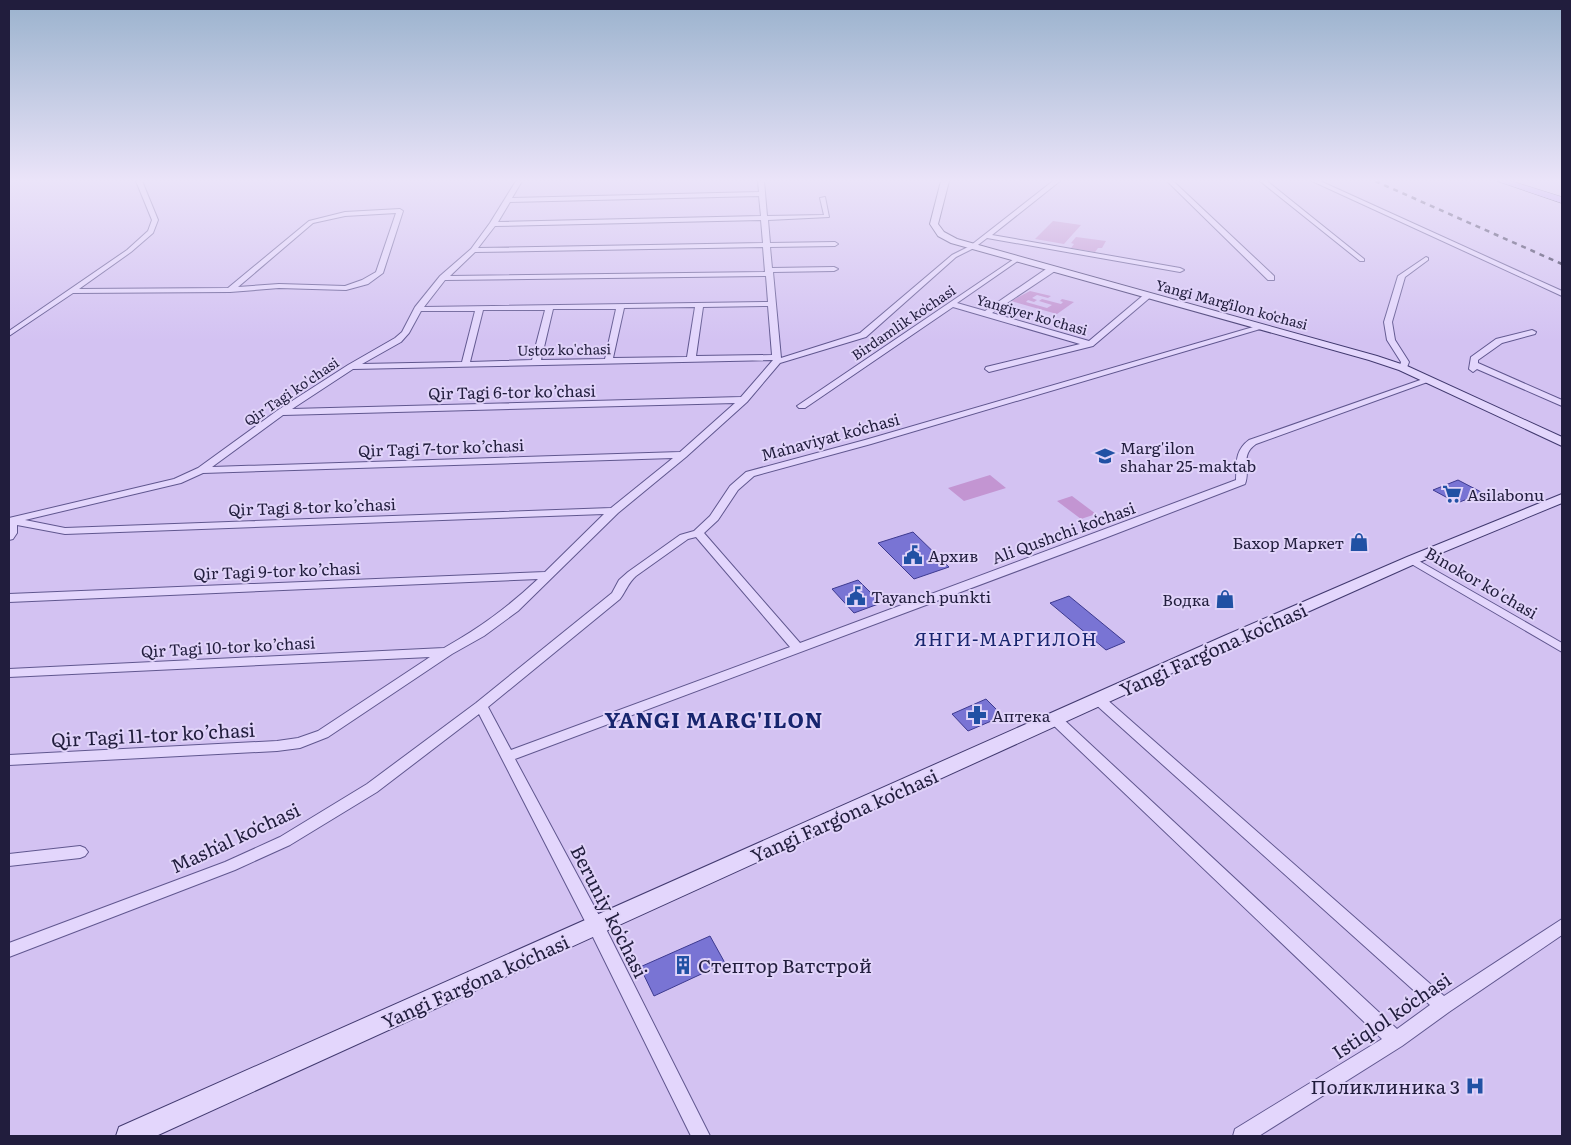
<svg xmlns="http://www.w3.org/2000/svg" width="1571" height="1145" viewBox="0 0 1571 1145" font-family="Literata,serif">
	<rect width="100%" height="100%" fill="#d3c2f2"/>
	<!-- green -->
	<path fill="#c395d2" d="M 1053,221 L 1081,225 L 1064,244 L 1035,239 Z
		M 1076,237 L 1106,241 L 1102,248 L 1098,248 L 1095,252 L 1071,248 L 1074,244 L 1071,243 Z
		M 1030,291 L 1051,296 L 1048,298 L 1037,295 L 1032,298 L 1037,300 L 1034,302 L 1028,300 L 1026,302 L 1047,308 L 1052,305 L 1039,301 L 1042,299 L 1061,304 L 1063,302 L 1060,301 L 1062,299 L 1074,302 L 1057,314 L 1011,301 Z
		M 990,475 L 1006,488 L 964,501 L 948,488 Z
		M 1072,496 L 1096,514 L 1081,519 L 1057,501 Z"/>
	<!-- building -->
	<path fill="#7974d4" stroke="#3d3a90" d="M 1458,480 L 1483,493 L 1457,503 L 1433,490 Z
		M 913,532 L 949,567 L 914,579 L 878,543 Z
		M 858,580 L 881,603 L 854,613 L 832,589 Z
		M 1069,596 L 1125,642 L 1106,650 L 1050,603 Z
		M 986,699 L 1003,716 L 968,731 L 952,714 Z
		M 710,936 L 725,963 L 654,996 L 640,967 Z"/>
	<g fill="none" stroke-linecap="round" stroke-linejoin="round">
		<!-- street casing -->
		<g stroke="#60578f" stroke-width="2">
			<path id="street" d="M 136,181 L 142,181 L 158,220 L 153,233 L 131,252 L 79,289 L 228,288 L 309,221 L 345,212 L 400,209 L 403,211 L 383,273 L 368,284 L 346,290 L 279,288 L 230,292 L 73,293 L 9,336 L 9,331 L 127,250 L 148,231 L 152,220 ZM 396,213 L 376,272 L 362,280 L 345,286 L 279,284 L 238,287 L 313,223 L 345,216 Z
				M 516,181 L 522,181 L 512,198 L 759,192 L 758,181 L 764,181 L 767,216 L 824,215 L 820,198 L 825,197 L 829,217 L 768,220 L 770,243 L 835,242 L 838,244 L 835,246 L 770,247 L 772,268 L 834,267 L 838,269 L 834,271 L 773,272 L 781,358 L 860,333 L 952,255 L 970,246 L 1053,181 L 1060,181 L 992,235 L 1180,268 L 1184,270 L 1180,272 L 987,238 L 974,248 L 956,257 L 866,337 L 780,363 L 747,402 L 686,457 L 618,513 L 518,611 L 484,636 L 452,654 L 328,737 L 300,748 L 277,751 L 9,765 L 9,755 L 277,741 L 298,738 L 318,731 L 430,657 L 9,677 L 9,669 L 444,648 C 481,627 507,608 538,579 L 9,602 L 9,594 L 545,572 L 604,514 L 65,534 L 17,525 L 17,533 L 13,539 L 9,540 L 9,518 L 174,479 L 198,468 L 278,410 L 348,365 L 395,338 L 402,332 L 415,307 L 440,276 L 471,249 L 490,223 ZM 759,196 L 761,216 L 498,222 L 510,202 ZM 761,220 L 763,243 L 478,248 L 495,226 ZM 763,247 L 765,272 L 450,276 L 475,252 ZM 766,276 L 768,302 L 424,307 L 445,280 ZM 768,306 L 772,355 L 696,356 L 703,307 ZM 695,307 L 687,357 L 613,358 L 624,308 ZM 553,309 L 616,309 L 605,359 L 541,360 ZM 483,310 L 545,310 L 532,360 L 470,362 ZM 421,311 L 475,311 L 462,362 L 362,364 L 401,342 L 409,333 ZM 773,360 L 741,397 L 292,409 L 353,369 ZM 735,403 L 680,452 L 212,467 L 283,415 ZM 673,458 L 611,508 L 65,528 L 25,520 L 181,483 L 203,473 Z
				M 1167,181 L 1173,181 L 1274,276 L 1274,280 L 1268,280 Z
				M 1260,181 L 1267,181 L 1364,259 L 1364,261 L 1360,261 Z
				M 1312,181 L 1320,181 L 1562,291 L 1562,296 Z
				M 1017,257 L 1021,259 L 1019,260 L 957,303 L 985,311 L 1049,267 L 1055,267 L 1055,271 L 992,313 L 1089,341 L 1146,293 L 1153,295 L 1093,346 L 989,372 L 985,369 L 986,367 L 1080,344 L 953,307 L 805,408 L 799,408 L 797,406 Z
				M 1426,257 L 1428,258 L 1428,260 L 1405,277 L 1392,322 L 1395,340 L 1409,362 L 1406,370 L 1403,371 L 1399,368 L 1401,362 L 1387,340 L 1384,322 L 1398,276 Z
				M 1260,325 L 1267,327 L 871,444 L 754,476 L 738,490 L 718,520 L 704,533 L 800,643 L 1236,480 C 1237,464 1234,451 1249,440 L 1426,378 L 1429,377 L 1433,380 L 1256,444 C 1239,456 1251,469 1245,484 L 1105,538 L 515,759 L 602,921 L 710,1136 L 691,1136 L 590,931 L 479,714 L 377,792 L 290,845 L 235,870 L 9,957 L 9,943 L 225,862 L 280,837 L 367,784 L 476,703 L 612,593 L 619,580 L 628,572 L 680,535 L 694,531 L 710,516 L 730,486 L 746,472 L 865,440 ZM 696,537 L 790,647 L 511,750 L 488,707 L 620,599 C 626,591 628,583 636,576 L 688,539 Z
				M 1532,330 L 1536,332 L 1535,334 L 1502,343 L 1478,360 L 1478,363 L 1562,400 L 1562,406 L 1477,369 L 1473,372 L 1469,369 L 1471,357 L 1496,339 Z
				M 1412,557 L 1562,643 L 1562,652 L 1408,562 L 1406,560 Z
				M 1099,695 L 1104,697 L 1444,996 L 1562,919 L 1562,935 L 1449,1012 L 1402,1046 L 1259,1136 L 1233,1136 L 1235,1129 L 1382,1039 L 1051,723 L 1049,720 L 1051,717 L 1061,717 L 1397,1029 L 1430,1005 L 1094,703 L 1093,700 L 1094,697 Z
				M 80,846 L 85,848 L 88,852 L 85,856 L 80,858 L 9,866 L 9,854 Z"/>
		</g>
		<!-- secondary casing -->
		<g stroke="#423a70" stroke-width="2">
			<path id="secondary" d="M 941,181 L 949,181 L 938,224 L 944,232 L 957,239 L 1377,356 L 1407,366 L 1562,437 L 1562,446 L 1399,370 L 1369,360 L 951,243 L 938,236 L 930,224 Z
				M 1562,494 L 1562,503 L 1417,563 L 1236,644 L 156,1136 L 116,1136 L 119,1127 L 1224,636 L 1407,557 Z"/>
		</g>
		<!-- primary casing -->
		<g stroke="#312c5c" stroke-width="1">
			<path id="primary" d="M 1497,181 L 1511,181 L 1562,197 L 1562,203 Z"/>
		</g>
		<!-- street -->
		<use href="#street" fill="#e3d6fc" fill-rule="evenodd"/>
		<!-- secondary -->
		<use href="#secondary" fill="#e3d6fc" fill-rule="evenodd"/>
		<!-- primary -->
		<use href="#primary" fill="#b796f9" fill-rule="evenodd"/>
		<!-- rail -->
		<path stroke="#211d3d" stroke-width="2.5" stroke-dasharray="5 5" stroke-linecap="butt" d="M 1375,181 L 1562,264"/>
	</g>
	<!-- sky -->
	<linearGradient id="sky" x2="0" y2="1"><stop stop-color="#9ab2cd"/><stop offset="0.53" stop-color="#ebe4f9"/><stop offset="1" stop-color="#ebe4f9" stop-opacity="0"/></linearGradient>
	<rect width="1571" height="341" fill="url(#sky)"/>
	<!-- icons -->
	<defs>
		<g id="school-bare" transform="scale(1.5)"><path d="M0-5L7-2L0 1L-7-2ZM-4 1L0 2.5L4 1V4Q0 6-4 4Z" fill="#2151a4" stroke="#e0d3f9" stroke-width="2.5" paint-order="stroke"/></g>
		<g id="supermarket-bare" transform="scale(1.5)"><path d="M-6-5.5h2.5l.6 2H6L4.5 2H-2.5L-4.4-4H-6ZM-1.5 3.2a1.3 1.3 0 1 0 .1 0ZM3 3.2a1.3 1.3 0 1 0 .1 0Z" fill="#2151a4" stroke="#e0d3f9" stroke-width="2.5" paint-order="stroke"/></g>
		<g id="shop-bare" transform="scale(1.5)"><path d="M-5-2.5h2.3a2.7 3.5 0 0 1 5.4 0H5L5.5 6h-11ZM-1.5-2.5h3a1.5 2.3 0 0 0-3 0Z" fill="#2151a4" stroke="#e0d3f9" stroke-width="2.5" paint-order="stroke"/></g>
		<g id="civic-bare" transform="scale(1.5)"><path d="M-.6-6.5H3V-4.5H.6V-3L4-1V1h2V6H-6V1h2V-1L-.6-3ZM-1.2 2.5V6h2.4V2.5Z" fill="#2151a4" stroke="#e0d3f9" stroke-width="2.5" paint-order="stroke"/></g>
		<g id="pharmacy-bare" transform="scale(1.5)"><path d="M-2-6h4v4h4v4h-4v4h-4v-4h-4v-4h4Z" fill="#2151a4" stroke="#e0d3f9" stroke-width="2.5" paint-order="stroke"/></g>
		<g id="building-bare" transform="scale(1.5)"><path d="M-4-6H4V6H1V3H-1V6H-4ZM-2.5-4.3h1.7v1.8h-1.7ZM.8-4.3h1.7v1.8H.8ZM-2.5-1h1.7V.8h-1.7ZM.8-1h1.7V.8H.8Z" fill="#2151a4" stroke="#e0d3f9" stroke-width="2.5" paint-order="stroke"/></g>
		<g id="hospital-bare" transform="scale(1.5)"><path d="M-5-5h3v3.5h4V-5h3V5h-3V1.5h-4V5h-3Z" fill="#2151a4" stroke="#e0d3f9" stroke-width="2.5" paint-order="stroke"/></g>
	</defs>
	<g fill-rule="evenodd">
		<use href="#school-bare" x="1105" y="456"/>
		<use href="#supermarket-bare" x="1452" y="494"/>
		<use href="#shop-bare" x="1359" y="542"/>
		<use href="#civic-bare" x="913" y="555"/>
		<use href="#civic-bare" x="856" y="596"/>
		<use href="#shop-bare" x="1225" y="599"/>
		<use href="#pharmacy-bare" x="977" y="715"/>
		<use href="#building-bare" x="683" y="965"/>
		<use href="#hospital-bare" x="1475" y="1086"/>
	</g>
	<g text-anchor="middle" dominant-baseline="central" stroke-width="4" stroke-linejoin="round" paint-order="stroke">
		<!-- far-street labels -->
		<g font-size="14" fill="#211d3d" stroke="#e0d3f9">
			<text transform="translate(1232 304) rotate(15)">Yangi Margʻilon koʻchasi</text>
			<text transform="translate(1032 314) rotate(16)">Yangiyer ko'chasi</text>
			<text transform="translate(903 322) rotate(-34)">Birdamlik koʻchasi</text>
			<text transform="translate(564 349) rotate(-1)">Ustoz ko'chasi</text>
			<text transform="translate(291 391) rotate(-34)">Qir Tagi ko'chasi</text>
		</g>
		<!-- street labels -->
		<g font-size="16" fill="#211d3d" stroke="#e0d3f9">
			<text transform="translate(512 391) rotate(-1)">Qir Tagi 6-tor koʼchasi</text>
			<text transform="translate(830 436) rotate(-15)">Maʻnaviyat koʻchasi</text>
			<text transform="translate(441 447) rotate(-2)">Qir Tagi 7-tor koʼchasi</text>
			<text transform="translate(312 506) rotate(-2)">Qir Tagi 8-tor koʼchasi</text>
			<text transform="translate(1063 532) rotate(-20)">Ali Qushchi koʻchasi</text>
			<text transform="translate(277 570) rotate(-2)">Qir Tagi 9-tor koʼchasi</text>
			<text transform="translate(1482 582) rotate(30)">Binokor ko'chasi</text>
			<text transform="translate(228 646) rotate(-3)">Qir Tagi 10-tor koʼchasi</text>
		</g>
		<!-- poi labels -->
		<g font-size="16" fill="#211d3d" stroke="#e0d3f9" text-anchor="start">
			<text x="1120" y="447">Marg'ilon<tspan x="1120" dy="18">shahar 25-maktab</tspan></text>
			<text x="1467" y="494">Asilabonu</text>
			<text x="1344" y="542" text-anchor="end">Бахор Маркет</text>
			<text x="928" y="555">Архив</text>
			<text x="871" y="596">Tayanch punkti</text>
			<text x="1210" y="599" text-anchor="end">Водка</text>
			<text x="992" y="715">Аптека</text>
		</g>
		<!-- neighbourhood labels -->
		<g font-size="18" letter-spacing="1" fill="#17256e" stroke="#e0d3f9">
			<text x="1006" y="638">ЯНГИ-МАРГИЛОН</text>
		</g>
		<!-- near-street labels -->
		<g font-size="19" fill="#211d3d" stroke="#e0d3f9">
			<text transform="translate(1213 649) rotate(-24)">Yangi Fargʻona koʻchasi</text>
			<text transform="translate(153 734) rotate(-3)">Qir Tagi 11-tor koʼchasi</text>
			<text transform="translate(844 815) rotate(-24)">Yangi Fargʻona koʻchasi</text>
			<text transform="translate(235 837) rotate(-25)">Mashʻal koʻchasi</text>
			<text transform="translate(610 911) rotate(63)">Beruniy koʻchasi</text>
			<text transform="translate(475 981) rotate(-24)">Yangi Fargʻona koʻchasi</text>
			<text transform="translate(1391 1015) rotate(-34)">Istiqlol koʻchasi</text>
		</g>
		<!-- near-poi labels -->
		<g font-size="19" fill="#211d3d" stroke="#e0d3f9" text-anchor="start">
			<text x="698" y="965">Стептор Ватстрой</text>
			<text x="1460" y="1086" text-anchor="end">Поликлиника 3</text>
		</g>
		<!-- district labels -->
		<g font-size="21" font-weight="bold" letter-spacing="1" fill="#17256e" stroke="#e0d3f9">
			<text x="714" y="718">YANGI MARG'ILON</text>
		</g>
	</g>
	<!-- border -->
	<rect width="1571" height="1145" fill="none" stroke="#211d3d" stroke-width="20"/>
</svg>
